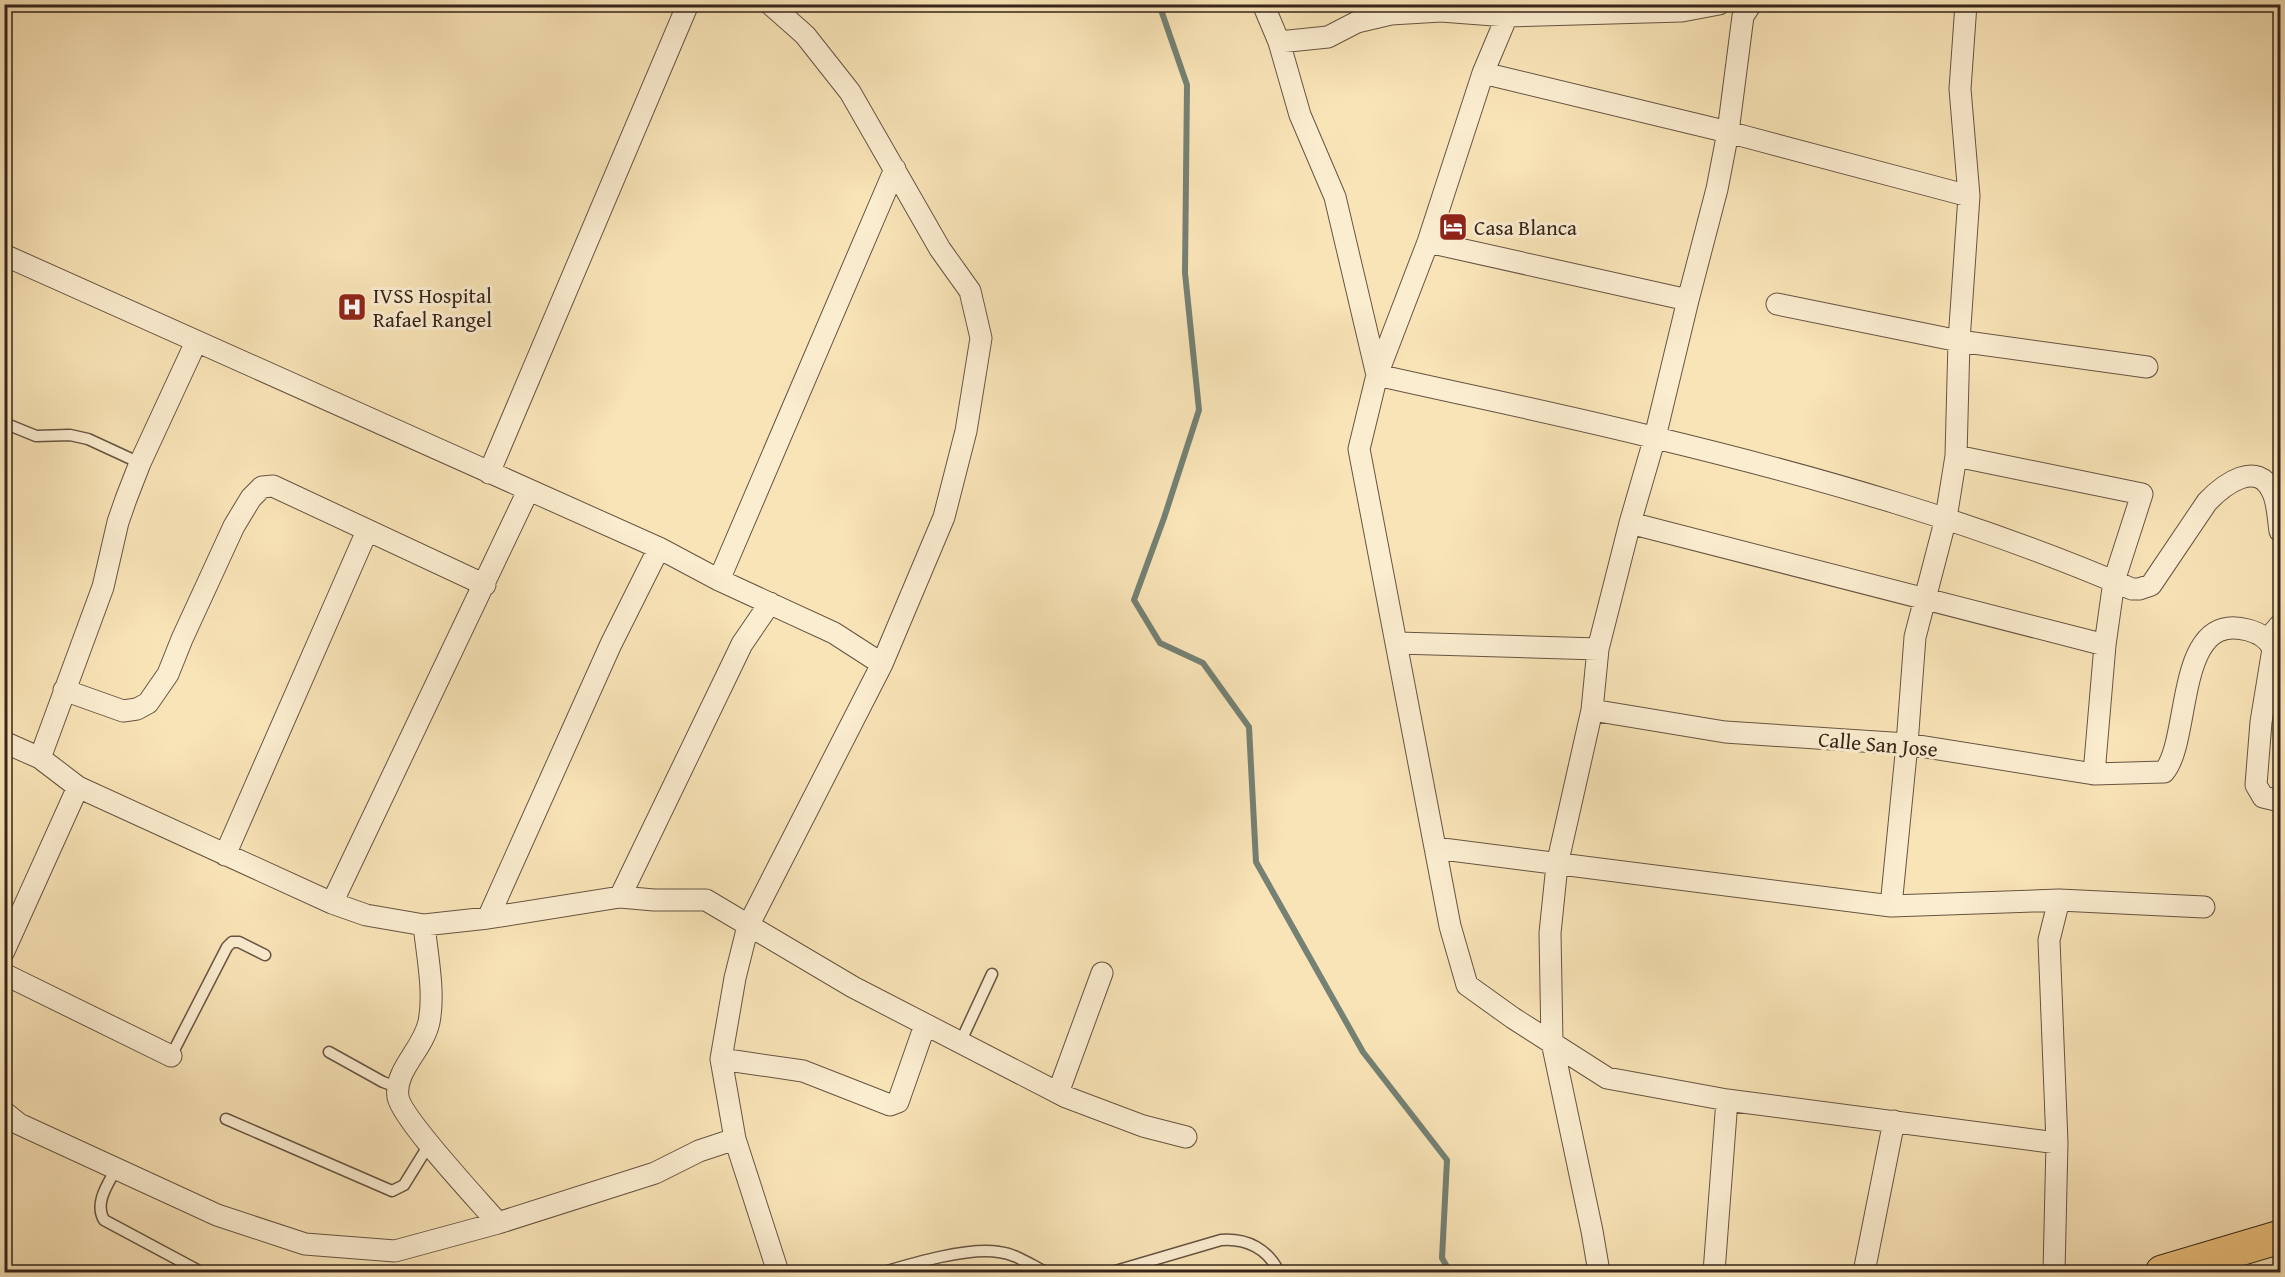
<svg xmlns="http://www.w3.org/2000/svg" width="2285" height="1277" viewBox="0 0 2285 1277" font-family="'Gentium Book Plus',serif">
	<rect width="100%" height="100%" fill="#f9e4b7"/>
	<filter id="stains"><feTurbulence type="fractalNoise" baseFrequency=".00333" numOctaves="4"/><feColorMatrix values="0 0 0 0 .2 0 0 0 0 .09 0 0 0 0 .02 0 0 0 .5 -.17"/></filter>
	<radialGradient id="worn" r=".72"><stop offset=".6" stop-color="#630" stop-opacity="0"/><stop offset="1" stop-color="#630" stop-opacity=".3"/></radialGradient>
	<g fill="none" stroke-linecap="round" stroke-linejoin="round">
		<!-- stream -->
		<path stroke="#748174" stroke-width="6" d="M 1159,4 L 1187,85 L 1185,273 L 1199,410 L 1164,518 L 1134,600 L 1160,643 L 1203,663 L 1249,727 L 1256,862 L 1363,1052 L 1447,1160 L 1442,1258 L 1450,1272"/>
		<!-- service casing -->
		<g stroke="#675442" stroke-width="13">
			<path id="service" d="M 4,423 L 36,436 L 70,435 L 88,439 L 140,463
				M 960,1043 L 992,974
				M 329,1052 L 383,1082 L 397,1087
				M 171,1056 L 227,947 L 232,942 L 239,942 L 265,955
				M 226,1119 L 392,1191 L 404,1185 L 430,1143
				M 116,1169 C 108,1184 94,1203 104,1220 L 201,1272
				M 884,1272 C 914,1263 968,1247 999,1252 C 1016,1254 1031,1265 1046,1272
				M 1112,1272 L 1221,1240 C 1247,1238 1268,1249 1279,1272"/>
		</g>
		<!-- minor casing -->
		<g stroke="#675442" stroke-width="23">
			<path id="minor" d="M 770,4 L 805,35 L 850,92 L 940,249 L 970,291 L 981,338 L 966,431 L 944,517 L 882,664 L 748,926 L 735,978 L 721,1059 L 735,1139 L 778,1272
				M 1263,4 L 1279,42 L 1300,115 L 1335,197 L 1377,375 L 1359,449 L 1450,926 L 1467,985 L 1513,1018 L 1607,1078 L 1727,1100 L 2057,1143
				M 1507,16 L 1483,73 L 1428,242 L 1377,375 C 1470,396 1564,415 1656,438 C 1818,477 1979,523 2132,589 L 2139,589 L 2151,585 L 2207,502 C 2223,485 2258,458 2273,493 C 2278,504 2278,519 2280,531
				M 1279,42 L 1328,37 L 1357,22 L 1391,14 L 1441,11 L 1507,16 L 1682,11 L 1719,4
				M 1483,73 L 1728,132 L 1969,196
				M 1428,242 L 1688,300
				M 4,255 L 659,548 L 719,580 L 834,633 L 882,664
				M 1777,304 L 1959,341 L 2147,367
				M 1956,456 L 2142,494 L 2114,581 L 2105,645 L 2094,774
				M 489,473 L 688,4
				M 1630,523 L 2105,645
				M 719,580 L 895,169
				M 2267,640 L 2280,625
				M 1398,643 L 1598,649
				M 64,690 L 123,711 L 137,709 L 148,703 L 168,674 L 182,639 L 234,526 L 251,498 L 262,487 L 273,486 L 485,585
				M 1592,710 L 1725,732 L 1907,744 L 2094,774 L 2164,772 C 2192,739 2174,610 2248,630 C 2259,633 2269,639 2273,649 L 2261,722 L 2256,785 L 2263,797 L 2280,801
				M 4,742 L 40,758 L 78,787 L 332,903 L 366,915 L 424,925 L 488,918 L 620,897 L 654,900 L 706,900 L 853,987 L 1066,1097 L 1143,1126 L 1186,1137
				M 40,758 L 103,587 L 118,522 L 126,499 L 140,463 L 196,342
				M 1435,848 L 1891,906 L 2059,900 L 2204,907
				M 225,855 L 367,531
				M 620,897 L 742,644 L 770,603
				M 332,903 L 528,491
				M 1891,906 L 1907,744 L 1915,637 L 1946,518 L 1956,456 L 1959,341 L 1969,196 L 1960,89 L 1966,4
				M 488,918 L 611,644 L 659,548
				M 424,925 C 427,954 435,993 429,1022 C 423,1050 394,1070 398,1097 C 402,1119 479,1201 498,1223
				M 4,951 L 78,787
				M 4,974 L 171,1056
				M 721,1059 L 803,1071 L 890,1105 L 898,1102 L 925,1025
				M 1058,1093 L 1102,973
				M 4,1112 L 19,1124 L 217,1215 L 305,1244 L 395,1251 L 498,1223 L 655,1173 L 699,1151 L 735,1139
				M 1599,1272 L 1592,1231 L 1552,1042 L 1550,933 L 1557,865 L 1592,710 L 1598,649 L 1630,523 L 1655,437 L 1688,300 L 1717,189 L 1728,132 L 1743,16 L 1751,4
				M 1714,1272 L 1727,1100
				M 1864,1272 L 1894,1121
				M 2054,1272 L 2057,1143 L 2049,940 L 2059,900"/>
		</g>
		<!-- primary casing -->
		<g stroke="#36241b" stroke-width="35">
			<path id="primary" d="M 2162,1272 L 2280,1237"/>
		</g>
		<!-- service -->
		<use href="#service" stroke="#fbedd0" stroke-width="10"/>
		<!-- minor -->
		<use href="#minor" stroke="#fbedd0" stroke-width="21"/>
		<!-- primary -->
		<use href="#primary" stroke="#ecc27c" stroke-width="33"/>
	</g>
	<!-- icons -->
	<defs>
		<g id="hotel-square" transform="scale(1.5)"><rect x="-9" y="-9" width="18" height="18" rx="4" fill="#8f2418" stroke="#fbedd0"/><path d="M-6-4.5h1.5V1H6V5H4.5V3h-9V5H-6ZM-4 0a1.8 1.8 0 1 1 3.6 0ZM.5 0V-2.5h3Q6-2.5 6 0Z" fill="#fff"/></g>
		<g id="hospital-square" transform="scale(1.5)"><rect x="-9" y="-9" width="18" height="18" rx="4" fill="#8f2418" stroke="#fbedd0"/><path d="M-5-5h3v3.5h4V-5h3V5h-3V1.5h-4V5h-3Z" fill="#fff"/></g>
	</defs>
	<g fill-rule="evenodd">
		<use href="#hotel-square" x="1453" y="227"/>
		<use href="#hospital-square" x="352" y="307"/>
	</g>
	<g text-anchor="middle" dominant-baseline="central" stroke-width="6" stroke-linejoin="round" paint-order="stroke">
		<!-- poi labels -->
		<g font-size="21" fill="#36241b" stroke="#fbedd0" text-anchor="start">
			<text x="1474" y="227">Casa Blanca</text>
			<text x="373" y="295">IVSS Hospital<tspan x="373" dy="24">Rafael Rangel</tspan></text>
		</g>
		<!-- street labels -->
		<g font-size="21" fill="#36241b" stroke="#fbedd0">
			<text transform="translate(1878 744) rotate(5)">Calle San Jose</text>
		</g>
	</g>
	<!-- margin -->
	<rect width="2285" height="1277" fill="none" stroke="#f9e4b7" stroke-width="24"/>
	<rect x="6" y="6" width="2273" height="1265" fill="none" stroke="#36241b" stroke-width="3"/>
	<rect x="12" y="12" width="2261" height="1253" fill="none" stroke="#36241b" stroke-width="1.5"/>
	<rect width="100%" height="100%" filter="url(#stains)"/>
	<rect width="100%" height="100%" fill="url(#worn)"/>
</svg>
